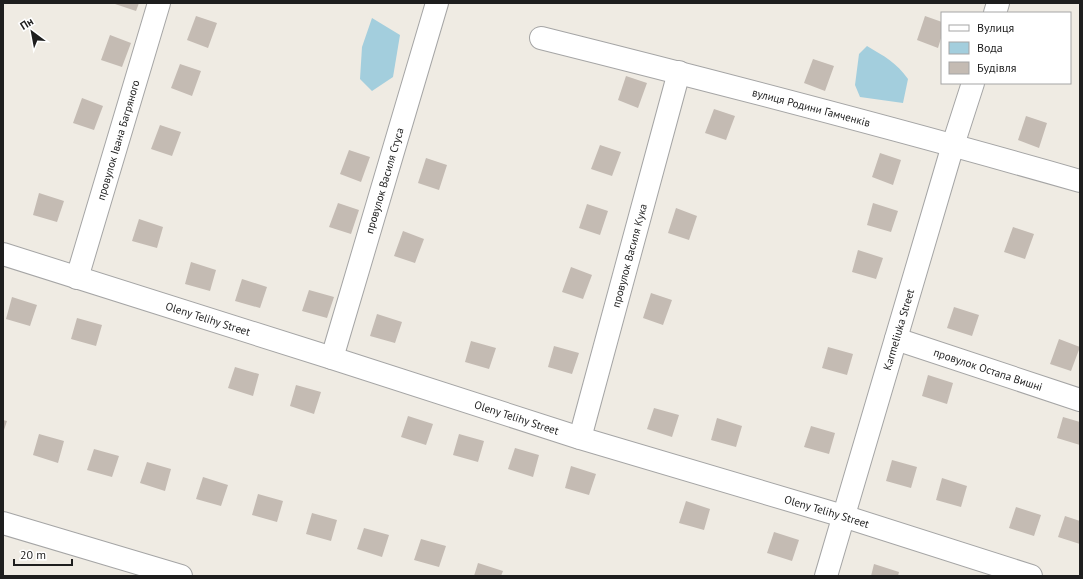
<svg xmlns="http://www.w3.org/2000/svg" width="1083" height="579" viewBox="0 0 1083 579" font-family="'PT Sans',sans-serif">
	<rect width="100%" height="100%" fill="#efebe3"/>
	<!-- water -->
	<path fill="#a3cedd" d="M 372,18 L 400,35 L 393,77 L 372,91 L 360,79 L 362,47 Z
		M 867,46 C 884,56 897,63 908,79 L 903,103 L 860,97 L 855,85 L 859,54 Z"/>
	<!-- building -->
	<path fill="#c4bbb3" d="M 115,3 L 139,3 L 136,11 L 115,4 Z
		M 196,16 L 217,23 L 208,48 L 187,40 Z
		M 925,16 L 942,22 L 942,35 L 938,48 L 917,40 Z
		M 110,35 L 131,43 L 122,67 L 101,60 Z
		M 813,59 L 834,66 L 825,91 L 804,83 Z
		M 180,64 L 201,71 L 192,96 L 171,88 Z
		M 626,76 L 647,83 L 638,108 L 618,100 Z
		M 82,98 L 103,106 L 94,130 L 73,123 Z
		M 714,109 L 735,116 L 726,140 L 705,133 Z
		M 1026,116 L 1047,123 L 1039,148 L 1018,140 Z
		M 160,125 L 181,132 L 172,156 L 151,149 Z
		M 600,145 L 621,152 L 612,176 L 591,169 Z
		M 349,150 L 370,157 L 361,182 L 340,174 Z
		M 880,153 L 901,160 L 893,185 L 872,177 Z
		M 426,158 L 447,165 L 439,190 L 418,183 Z
		M 39,193 L 64,201 L 57,222 L 33,215 Z
		M 338,203 L 359,210 L 351,234 L 329,227 Z
		M 873,203 L 898,211 L 891,232 L 867,225 Z
		M 587,204 L 608,211 L 600,235 L 579,228 Z
		M 676,208 L 697,216 L 689,240 L 668,233 Z
		M 139,219 L 163,227 L 157,248 L 132,241 Z
		M 1013,227 L 1034,234 L 1025,259 L 1004,252 Z
		M 403,231 L 424,239 L 415,263 L 394,256 Z
		M 858,250 L 883,258 L 876,279 L 852,272 Z
		M 191,262 L 216,270 L 210,291 L 185,284 Z
		M 571,267 L 592,275 L 583,299 L 562,292 Z
		M 242,279 L 267,287 L 260,308 L 235,301 Z
		M 309,290 L 334,297 L 327,318 L 302,311 Z
		M 651,293 L 672,300 L 663,325 L 643,318 Z
		M 12,297 L 37,305 L 30,326 L 6,319 Z
		M 954,307 L 979,315 L 972,336 L 947,328 Z
		M 377,314 L 402,322 L 395,343 L 370,336 Z
		M 77,318 L 102,325 L 96,346 L 71,339 Z
		M 1059,339 L 1080,347 L 1071,371 L 1050,364 Z
		M 471,341 L 496,348 L 489,369 L 465,362 Z
		M 554,346 L 579,353 L 572,374 L 548,367 Z
		M 828,347 L 853,354 L 847,375 L 822,368 Z
		M 235,367 L 259,374 L 253,396 L 228,388 Z
		M 928,375 L 953,383 L 947,404 L 922,396 Z
		M 296,385 L 321,392 L 314,414 L 290,406 Z
		M 654,408 L 679,415 L 672,437 L 647,429 Z
		M 408,416 L 433,424 L 426,445 L 401,437 Z
		M 1063,417 L 1080,422 L 1080,445 L 1057,438 Z
		M 717,418 L 742,426 L 736,447 L 711,440 Z
		M 3,420 L 7,421 L 3,433 Z
		M 811,426 L 835,433 L 829,454 L 804,447 Z
		M 39,434 L 64,441 L 58,463 L 33,455 Z
		M 459,434 L 484,441 L 478,462 L 453,455 Z
		M 515,448 L 539,455 L 533,477 L 508,469 Z
		M 94,449 L 119,456 L 112,477 L 87,470 Z
		M 892,460 L 917,467 L 911,488 L 886,481 Z
		M 147,462 L 171,469 L 165,491 L 140,483 Z
		M 571,466 L 596,474 L 589,495 L 565,488 Z
		M 203,477 L 228,485 L 221,506 L 196,499 Z
		M 942,478 L 967,486 L 961,507 L 936,500 Z
		M 258,494 L 283,501 L 277,522 L 252,515 Z
		M 686,501 L 710,509 L 704,530 L 679,523 Z
		M 1016,507 L 1041,515 L 1034,536 L 1009,528 Z
		M 312,513 L 337,520 L 331,541 L 306,534 Z
		M 1065,516 L 1080,521 L 1080,544 L 1058,537 Z
		M 364,528 L 389,535 L 382,557 L 357,549 Z
		M 774,532 L 799,540 L 792,561 L 767,553 Z
		M 421,539 L 446,546 L 439,567 L 414,560 Z
		M 478,563 L 503,571 L 501,576 L 474,576 Z
		M 874,564 L 899,572 L 898,576 L 871,576 Z"/>
	<g fill="none" stroke-linecap="round" stroke-linejoin="round">
		<!-- minor casing -->
		<g stroke="#a5a5a5" stroke-width="24">
			<g id="minor">
				<path d="M 995,13 L 998,3"/>
				<path id="s1" d="M 541,38 C 721,83 901,130 1080,181"/>
				<path id="s2" d="M 3,254 L 332,358 L 580,438 L 843,516 L 1031,576"/>
				<path id="s3" d="M 77,278 L 159,3"/>
				<path id="s4" d="M 896,339 L 1080,400"/>
				<path id="s5" d="M 332,358 L 437,3"/>
				<path id="s6" d="M 580,438 L 679,72"/>
				<path d="M 3,523 L 181,576"/>
				<path id="s7" d="M 826,576 L 953,145 L 973,83"/>
			</g>
		</g>
		<!-- minor -->
		<use href="#minor" stroke="#fff" stroke-width="22"/>
	</g>
	<g text-anchor="middle" dominant-baseline="central" stroke-width="3.5" stroke-linejoin="round" paint-order="stroke">
		<!-- street labels -->
		<g font-size="11" fill="#1e1e1e" stroke="#fff">
			<text stroke="none"><textPath href="#s1" startOffset="279">вулиця Родини Гамченків</textPath></text>
			<text stroke="none"><textPath href="#s3" startOffset="144">провулок Івана Багряного</textPath></text>
			<text stroke="none"><textPath href="#s5" startOffset="185">провулок Василя Стуса</textPath></text>
			<text stroke="none"><textPath href="#s6" startOffset="189">провулок Василя Кука</textPath></text>
			<text stroke="none"><textPath href="#s2" startOffset="215">Oleny Telihy Street</textPath></text>
			<text stroke="none"><textPath href="#s7" startOffset="257">Karmeliuka Street</textPath></text>
			<text stroke="none"><textPath href="#s4" startOffset="97">провулок Остапа Вишні</textPath></text>
			<text stroke="none"><textPath href="#s2" startOffset="539">Oleny Telihy Street</textPath></text>
			<text stroke="none"><textPath href="#s2" startOffset="863">Oleny Telihy Street</textPath></text>
		</g>
	</g>
	<!-- border -->
	<rect width="1083" height="579" fill="none" stroke="#1e1e1e" stroke-width="8"/>
	<!-- legend -->
	<rect x="941" y="12" width="130" height="72" fill="#ffffff" stroke="#a5a5a5"/>
	<rect x="949" y="25" width="20" height="6" fill="#ffffff" stroke="#a5a5a5"/>
	<text x="977" y="32" font-size="12" fill="#1e1e1e">Вулиця</text>
	<rect x="949" y="42" width="20" height="12" fill="#a3cedd" stroke="#a5a5a5"/>
	<text x="977" y="52" font-size="12" fill="#1e1e1e">Вода</text>
	<rect x="949" y="62" width="20" height="12" fill="#c4bbb3" stroke="#a5a5a5"/>
	<text x="977" y="72" font-size="12" fill="#1e1e1e">Будівля</text>
	<!-- north arrow -->
	<g transform="translate(32 32) rotate(328)" stroke="#ffffff" stroke-width="3" paint-order="stroke">
	<path d="M0-3L7 15L0 10L-7 15Z" fill="#1e1e1e"/>
	<text y="-6" font-size="11" font-weight="bold" text-anchor="middle" fill="#1e1e1e">Пн</text>
	</g>
	<!-- scale -->
	<path d="M14 559v6h58v-6" fill="none" stroke="#1e1e1e" stroke-width="2"/>
	<text x="20" y="559" font-size="12" fill="#1e1e1e" stroke="#ffffff" stroke-width="3" paint-order="stroke">20 m</text>
</svg>
